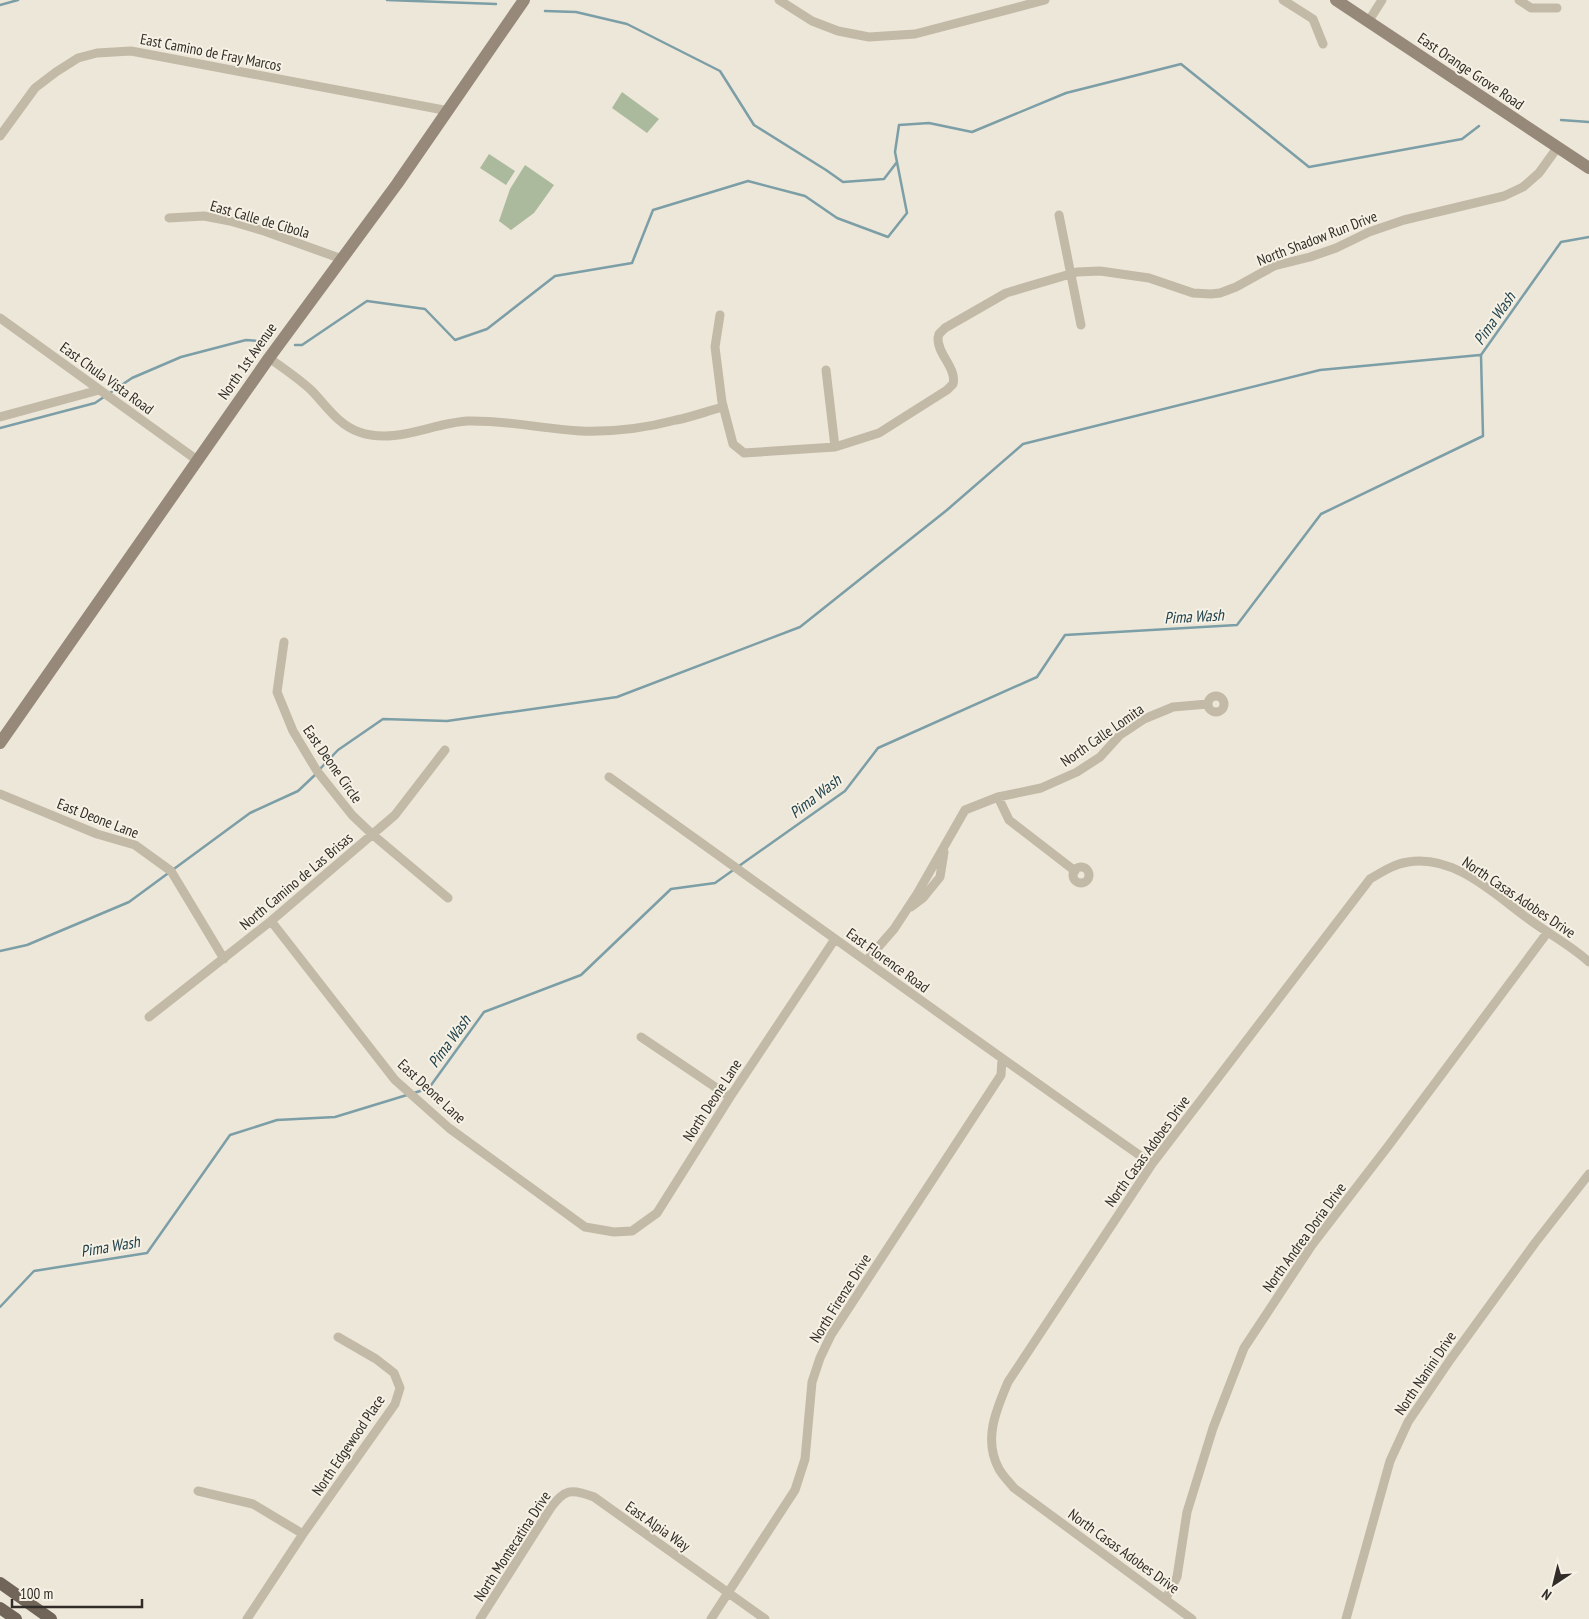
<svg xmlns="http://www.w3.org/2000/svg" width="1589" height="1619" viewBox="0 0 1589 1619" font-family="'PT Sans Narrow',sans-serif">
	<rect width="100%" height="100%" fill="#ede7d9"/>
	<!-- green -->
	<path fill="#abba9c" d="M 622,92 L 659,119 L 647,133 L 612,108 Z
		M 489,154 L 515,171 L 506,185 L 480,168 Z
		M 525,165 L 554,185 L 534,213 L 511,230 L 499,221 L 510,189 Z"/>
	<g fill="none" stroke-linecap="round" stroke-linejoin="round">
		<!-- stream -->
		<path stroke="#7c9ea6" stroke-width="2.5" d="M 387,0 L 496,4
			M 0,5 L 18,0
			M 545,11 L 576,12 L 627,24 L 720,71 L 754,125 L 826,170 L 843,182 L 884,179 L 897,162
			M 1561,120 L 1589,122
			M 295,345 L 302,345 L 367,301 L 425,309 L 455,340 L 487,329 L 555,276 L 632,263 L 653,210 L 748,181 L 805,196 L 837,218 L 888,237 L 907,213 L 895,152 L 899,125 L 929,123 L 972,132 L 1066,93 L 1181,64 L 1309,167 L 1462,139 L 1479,126
			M 0,428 L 95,403 L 132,378 L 181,357 L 246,340 L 258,341
			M 319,770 L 338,750 L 383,719 L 447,721 L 617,697 L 800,627 L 947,510 L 1023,444 L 1320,370 L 1480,355
			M 0,951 L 27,945 L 129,902 L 250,813 L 298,791 L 316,774
			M 414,1093 L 429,1088 L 484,1012 L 581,975 L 671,889 L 715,883 L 845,791 L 878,748 L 1037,677 L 1065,635 L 1237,625 L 1321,514 L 1483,436 L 1481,355 L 1561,242 L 1589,237
			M 0,1307 L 34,1271 L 147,1253 L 230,1135 L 277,1120 L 335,1117 L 407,1095"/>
		<!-- street -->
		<path stroke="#c3b9a7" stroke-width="9" d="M 779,0 L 812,21 L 838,31 L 869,37 L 915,34 L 1045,0
			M 1283,0 L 1313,19 L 1323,44
			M 1519,0 L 1531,8 L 1557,8
			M 1368,22 L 1382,0
			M 0,136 L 35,88 L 56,72 L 78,58 L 97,53 L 131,51 L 449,111
			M 1059,215 L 1081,325
			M 169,218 L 204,216 L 230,221 L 264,231 L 342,259
			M 720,315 L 715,347 L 722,402 L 733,444 L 744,453 L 835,447 L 879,433 L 947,390 L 953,384
			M 0,318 L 197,460
			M 938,338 L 939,334 L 945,328 L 1006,293 L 1077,272 L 1100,271 L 1149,278 L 1193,293 L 1211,294 L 1220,293 L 1236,287 L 1274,266 L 1310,257 L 1336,248 L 1369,232 L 1404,220 L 1504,196 L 1523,187 L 1539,173 L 1557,148
			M 938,338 C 937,354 957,368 953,384
			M 269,358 C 283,368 298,378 311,390 C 326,405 338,425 359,432 C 396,445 431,423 468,421 C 506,420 543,429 581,431 C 612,432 646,428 676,420 C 692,417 707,411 723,407
			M 826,370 L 835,447
			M 0,417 L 99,390
			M 284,642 L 277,692 L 293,731 L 317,771 L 352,815 L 373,835 L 448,898
			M1208 704a8 8 0 1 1 16 0a8 8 0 1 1-16 0Z
			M 609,777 C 790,906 970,1037 1152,1164
			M 0,794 L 97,834 L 135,845 L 171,871 L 224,959
			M 998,797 L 1009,820 L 1075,871
			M1073 875a8 8 0 1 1 16 0a8 8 0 1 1-16 0Z
			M 911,907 L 923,898 L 940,877 L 944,852
			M 271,921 L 395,1080 L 449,1128 L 585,1227 L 614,1232 L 632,1231 L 657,1213 L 730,1097 L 835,939
			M 867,960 L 894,929 L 917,894 L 965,810 L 998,797 L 1041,788 L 1077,772 L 1100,757 L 1120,735 L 1144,719 L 1173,707 L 1208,704
			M 149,1017 L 271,921 L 395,815 L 445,750
			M 641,1037 L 730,1097
			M 198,1491 L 253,1504 L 303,1534
			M 1166,1598 L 1177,1577 L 1187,1512 L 1213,1428 L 1244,1348 L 1312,1245 L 1389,1145 L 1547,933
			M 247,1619 L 303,1534 L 395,1404 L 400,1388 L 394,1373 L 376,1359 L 338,1337
			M 480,1619 L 550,1509 C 564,1489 571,1488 594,1497 L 765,1619
			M 711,1619 L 795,1490 L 805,1459 L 812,1382 L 820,1358 L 831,1335 L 1001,1075 L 1002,1059
			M 1192,1619 L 1014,1488 C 1009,1482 1003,1476 999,1469 C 983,1440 996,1410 1008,1382 L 1152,1164 L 1370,879 C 1382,872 1394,864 1408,862 C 1455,854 1495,895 1530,920 C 1549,934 1572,946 1589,962
			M 1346,1619 L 1390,1461 L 1408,1422 L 1450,1360 L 1535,1243 L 1589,1174"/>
		<!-- secondary -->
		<path stroke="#978979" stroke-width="12" d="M 1336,0 L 1589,168
			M 0,743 L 269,358 L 397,184 L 524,0"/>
		<!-- primary -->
		<path stroke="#716559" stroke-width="12" d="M 0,1583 L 51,1619
			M 0,1608 L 16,1619"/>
	</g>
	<g text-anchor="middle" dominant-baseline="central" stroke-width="4" stroke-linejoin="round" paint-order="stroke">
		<!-- street labels -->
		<g font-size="15" fill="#312c27" stroke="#f6f1e5">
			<text transform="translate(211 52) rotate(11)">East Camino de Fray Marcos</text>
			<text transform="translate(1471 71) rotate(34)">East Orange Grove Road</text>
			<text transform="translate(260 219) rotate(16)">East Calle de Cibola</text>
			<text transform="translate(1317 238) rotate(-21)">North Shadow Run Drive</text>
			<text transform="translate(247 361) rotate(-55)">North 1st Avenue</text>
			<text transform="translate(107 378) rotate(36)">East Chula Vista Road</text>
			<text transform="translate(1102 735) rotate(-35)">North Calle Lomita</text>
			<text transform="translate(333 764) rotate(55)">East Deone Circle</text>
			<text transform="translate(98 818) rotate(21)">East Deone Lane</text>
			<text transform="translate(296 881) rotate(-40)">North Camino de Las Brisas</text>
			<text transform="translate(1519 897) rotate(34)">North Casas Adobes Drive</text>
			<text transform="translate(888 960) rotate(36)">East Florence Road</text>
			<text transform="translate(432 1091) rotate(43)">East Deone Lane</text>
			<text transform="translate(712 1100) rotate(-57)">North Deone Lane</text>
			<text transform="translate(1147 1151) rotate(-54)">North Casas Adobes Drive</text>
			<text transform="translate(1304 1237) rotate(-54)">North Andrea Doria Drive</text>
			<text transform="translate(840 1298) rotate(-58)">North Firenze Drive</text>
			<text transform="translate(1425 1373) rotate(-56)">North Nanini Drive</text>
			<text transform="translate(348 1445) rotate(-56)">North Edgewood Place</text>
			<text transform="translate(658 1526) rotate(35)">East Alpia Way</text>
			<text transform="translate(512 1546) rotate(-57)">North Montecatina Drive</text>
			<text transform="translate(1124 1551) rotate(36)">North Casas Adobes Drive</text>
		</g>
		<!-- water labels -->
		<g font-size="16" font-style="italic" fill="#22434d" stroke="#f6f1e5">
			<text transform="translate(1494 318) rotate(-55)">Pima Wash</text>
			<text transform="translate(1194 616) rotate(-3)">Pima Wash</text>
			<text transform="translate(815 796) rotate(-38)">Pima Wash</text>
			<text transform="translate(449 1041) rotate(-54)">Pima Wash</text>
			<text transform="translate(110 1246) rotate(-10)">Pima Wash</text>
		</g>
	</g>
	<!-- north arrow -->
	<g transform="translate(1554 1584) rotate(215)" stroke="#f6f1e5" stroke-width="4" paint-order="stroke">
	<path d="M0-4L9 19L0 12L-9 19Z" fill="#312c27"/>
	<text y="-8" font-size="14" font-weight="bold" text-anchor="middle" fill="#312c27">N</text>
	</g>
	<!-- scale -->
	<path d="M12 1599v8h130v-8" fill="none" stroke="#312c27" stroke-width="2.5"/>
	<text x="20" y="1599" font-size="15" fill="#312c27" stroke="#f6f1e5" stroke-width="4" paint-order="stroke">100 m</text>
</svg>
